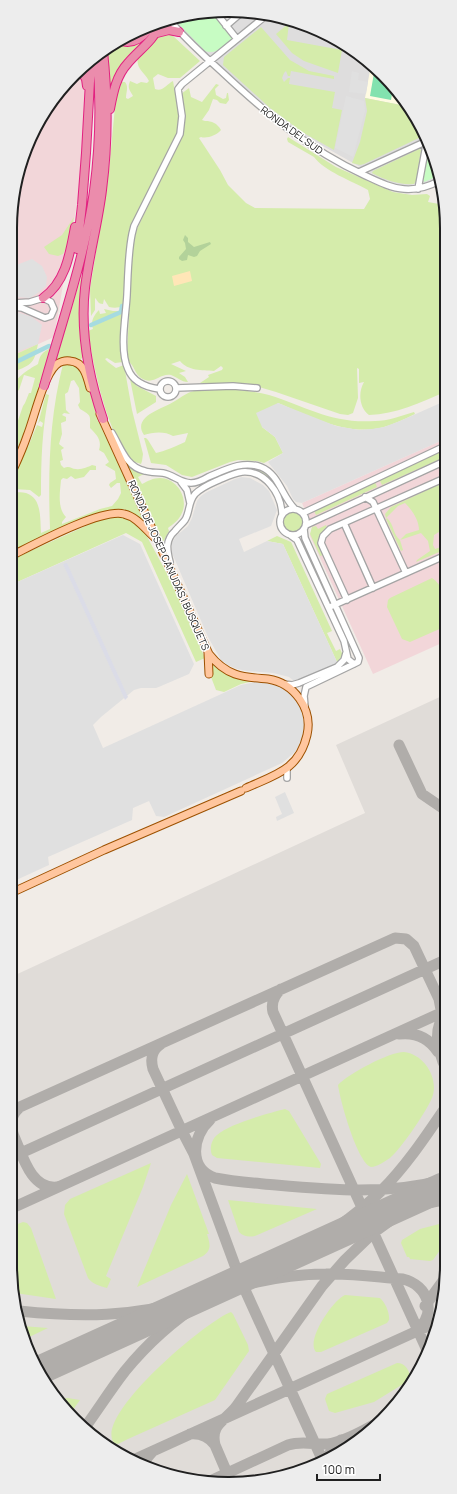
<svg xmlns="http://www.w3.org/2000/svg" width="457" height="1494" viewBox="0 0 457 1494" font-family="Manrope,sans-serif">
	<rect width="100%" height="100%" fill="#f1ece7"/>
	<!-- residential -->
	<path fill="#dedddd" d="M 186,14 L 271,14 L 338,39 L 383,74 L 425,132 L 438,178 L 424,184 L 394,186 L 266,114 L 172,20 Z"/>
	<!-- commercial -->
	<path fill="#f2d6d9" d="M 80,74 L 85,84 L 85,118 L 80,186 L 54,337 L 14,355 L 14,186 L 47,107 Z
		M 445,439 L 444,642 L 373,674 L 310,536 L 312,527 L 302,503 Z"/>
	<!-- education -->
	<path fill="#fffbe2" d="M 371,65 L 383,74 L 406,106 L 365,98 Z"/>
	<!-- airport -->
	<path fill="#e0dcd8" d="M 444,695 L 443,1308 L 410,1387 L 361,1439 L 285,1476 L 200,1482 L 132,1461 L 64,1410 L 27,1349 L 10,1265 L 11,977 L 365,813 L 336,745 Z"/>
	<!-- grass -->
	<path fill="#d5ecab" fill-rule="evenodd" d="M 289,23 L 287,40 L 342,50 L 338,73 L 304,61 L 292,53 L 276,34 Z
		M 156,27 L 111,90 L 106,48 L 116,43 C 127,46 139,46 148,36 C 151,33 151,29 156,27 Z
		M 261,27 L 290,60 L 309,71 L 334,76 L 334,79 L 291,71 L 290,76 L 288,76 L 286,71 L 284,73 L 282,78 L 284,82 L 288,78 L 290,78 L 289,84 L 335,92 L 332,108 L 342,110 L 334,150 L 302,132 L 270,108 L 223,65 L 224,57 Z
		M 161,34 L 172,35 L 200,61 L 180,78 L 168,78 L 158,74 L 153,78 L 155,89 C 163,92 167,84 173,81 L 180,120 L 177,133 L 132,224 L 124,306 C 118,308 114,308 109,307 L 104,299 L 103,304 C 98,304 98,301 95,298 L 95,310 L 91,316 L 90,289 L 109,170 L 116,96 L 121,82 L 125,82 C 129,87 126,92 126,98 L 128,99 L 133,96 C 130,90 127,89 130,81 L 137,84 L 141,82 L 147,83 L 149,81 C 144,71 135,70 138,54 Z
		M 216,84 L 219,85 L 215,89 L 216,95 L 223,99 L 226,98 L 227,93 L 228,93 L 229,100 L 226,104 L 220,103 L 217,100 L 213,99 L 209,110 L 202,120 L 205,121 C 212,121 217,123 221,130 C 217,135 207,139 201,137 L 199,138 L 220,170 L 228,185 L 246,203 L 255,208 L 364,209 L 370,199 L 368,190 C 352,181 324,171 314,157 L 288,142 L 287,139 L 288,137 L 336,167 L 393,192 L 412,195 L 427,194 L 430,196 L 428,202 L 445,205 L 445,392 C 420,403 396,414 369,415 C 359,408 358,392 364,382 L 359,383 L 359,369 L 357,368 L 358,398 L 353,413 L 348,415 L 340,414 L 276,392 L 245,383 L 200,383 L 209,377 L 208,375 L 222,370 L 223,368 L 221,366 L 214,371 C 202,370 188,371 180,361 L 171,364 L 186,371 L 179,373 L 185,377 L 188,382 C 181,382 177,377 171,375 C 159,373 154,386 141,378 C 135,374 134,365 128,361 L 127,353 L 133,240 L 135,233 L 182,136 L 185,116 L 181,94 L 189,88 L 191,97 L 202,102 Z
		M 365,98 L 406,106 L 423,131 L 421,137 L 364,164 L 360,165 L 352,163 L 360,142 L 367,111 Z
		M 419,149 L 421,150 L 416,181 L 414,184 C 399,185 385,180 372,173 L 373,171 Z
		M 74,217 L 67,246 L 63,254 L 58,256 L 49,254 L 44,247 L 62,235 Z
		M 86,262 L 83,357 L 80,360 L 54,363 Z
		M 104,309 L 113,311 L 123,311 L 123,362 L 115,363 L 107,358 L 105,359 L 108,362 L 116,368 L 124,365 L 132,410 L 143,454 L 142,461 L 141,464 L 135,462 L 134,463 C 108,440 93,365 88,331 L 93,329 C 90,322 94,315 99,310 L 100,314 L 106,313 Z
		M 38,344 C 34,364 32,364 14,372 L 14,355 Z
		M 51,348 L 26,428 L 13,459 L 13,435 L 23,406 L 25,403 L 29,393 L 31,393 L 35,378 L 24,375 L 19,390 L 16,392 L 13,391 C 13,378 28,370 38,364 C 40,355 42,352 51,348 Z
		M 70,363 L 81,369 L 88,384 L 95,409 L 102,429 L 145,522 C 138,516 129,510 121,509 C 101,507 35,542 13,551 L 13,494 C 17,492 21,492 26,493 C 42,498 40,518 41,533 L 50,529 C 48,473 49,419 63,364 ZM 74,380 L 79,388 L 80,402 L 78,405 L 80,409 C 92,416 90,415 90,428 C 97,435 102,440 99,450 L 104,453 L 109,462 L 105,465 L 115,471 L 116,479 L 110,483 L 109,485 L 111,488 L 117,483 L 120,483 L 121,493 L 118,499 L 112,506 L 100,509 L 62,524 L 62,522 L 66,517 C 57,508 60,492 61,480 L 63,478 L 67,479 L 71,476 L 75,479 L 84,477 L 90,470 L 96,470 L 96,466 L 92,465 C 88,467 81,470 76,469 C 71,469 70,465 64,468 L 61,465 L 60,461 L 63,460 L 61,450 L 64,448 L 59,444 L 62,434 L 61,423 L 66,421 L 66,417 L 62,415 L 64,413 L 70,414 L 66,410 L 65,394 L 68,392 L 71,381 Z
		M 130,379 L 137,386 L 156,396 L 156,402 L 137,414 Z
		M 235,389 C 246,391 258,392 269,395 C 307,407 332,424 375,421 C 388,421 401,416 414,412 L 415,414 C 405,419 394,424 384,427 C 347,437 310,416 278,403 L 262,427 L 275,437 L 283,453 L 264,463 L 257,461 L 238,460 L 230,462 L 192,477 L 182,475 L 166,465 L 151,463 L 144,438 L 146,438 L 148,440 L 156,453 C 163,452 179,445 185,442 L 188,433 L 173,436 C 165,431 153,432 144,435 C 131,416 165,408 175,401 C 182,397 186,393 194,391 C 207,388 222,390 235,389 Z
		M 46,394 L 49,395 C 42,428 41,461 41,495 L 39,497 L 30,490 L 13,489 L 13,476 L 25,449 L 28,447 L 37,425 L 42,427 L 43,423 L 40,421 L 38,424 L 39,420 Z
		M 445,450 L 445,457 L 382,485 L 379,479 Z
		M 126,464 L 144,474 L 138,477 L 142,484 C 148,481 153,478 160,478 C 177,478 190,499 181,515 C 178,521 173,524 168,528 L 169,531 L 162,544 Z
		M 246,467 C 268,470 274,480 284,497 L 281,499 L 278,491 L 247,470 L 207,483 L 206,480 L 234,469 Z
		M 375,482 L 377,487 L 316,515 L 313,509 Z
		M 444,482 L 444,529 L 434,535 L 433,545 L 435,549 L 444,546 L 444,550 L 416,562 L 417,560 L 430,551 L 428,541 L 421,533 L 400,540 L 403,550 L 401,551 L 386,519 L 387,518 C 394,524 393,535 400,540 L 406,534 L 419,530 C 419,520 412,510 405,503 L 398,506 L 386,518 L 385,514 L 391,507 Z
		M283 522a10 10 0 1 1 20 0a10 10 0 1 1-20 0Z
		M 115,516 L 129,518 L 144,531 L 172,583 L 205,658 L 196,662 L 142,542 L 126,533 L 13,584 L 13,559 L 99,520 Z
		M 326,525 L 327,528 C 316,535 319,544 323,555 L 320,556 L 310,534 L 312,527 L 316,526 L 318,529 Z
		M 277,536 L 291,542 L 292,544 L 332,631 L 327,633 L 336,651 L 340,649 L 343,655 L 337,662 L 283,544 L 267,541 Z
		M 432,578 C 448,588 444,611 444,627 L 410,642 L 402,639 L 387,607 L 388,600 L 390,598 Z
		M 212,662 L 254,681 L 241,684 L 224,692 L 216,690 L 211,677 Z
		M 404,1052 C 423,1054 438,1076 433,1095 C 430,1107 400,1150 390,1158 C 385,1161 377,1167 371,1167 C 357,1162 340,1100 338,1085 C 348,1074 389,1052 404,1052 Z
		M 285,1109 L 289,1111 L 321,1164 L 320,1168 L 217,1158 L 212,1155 C 209,1148 212,1139 217,1135 C 229,1124 269,1113 285,1109 Z
		M 151,1163 L 143,1187 L 106,1276 L 111,1279 L 107,1288 C 100,1286 92,1284 88,1278 L 64,1214 L 65,1205 L 70,1199 Z
		M 187,1174 L 209,1234 L 207,1234 C 210,1244 212,1250 203,1256 L 137,1287 L 171,1205 Z
		M 228,1200 L 317,1209 L 255,1236 C 249,1237 244,1237 239,1232 Z
		M 23,1222 L 27,1223 L 31,1228 L 56,1299 L 15,1293 L 10,1265 L 10,1227 Z
		M 443,1223 L 443,1246 L 433,1260 L 430,1261 L 410,1259 L 409,1257 L 407,1257 L 401,1243 L 402,1240 L 420,1229 Z
		M 345,1295 L 380,1298 C 385,1302 390,1313 389,1320 L 387,1323 L 321,1352 L 316,1352 C 305,1340 334,1299 345,1295 Z
		M 231,1312 L 233,1314 L 248,1345 L 249,1351 L 215,1400 L 128,1439 L 118,1444 L 114,1443 C 93,1416 206,1321 231,1312 Z
		M 22,1326 L 48,1328 L 25,1339 Z
		M 397,1363 C 405,1363 408,1369 410,1375 L 408,1381 L 374,1402 L 335,1413 L 329,1411 L 325,1399 L 327,1394 Z
		M 68,1398 L 80,1400 L 70,1414 L 64,1410 L 58,1399 Z"/>
	<!-- forest -->
	<path fill="#b3d29a" d="M 185,235 L 188,238 L 188,242 L 194,247 L 210,242 L 211,244 L 200,251 L 197,256 L 194,257 L 188,255 L 187,260 L 182,261 L 179,259 L 179,257 L 186,249 L 185,243 L 183,240 Z"/>
	<!-- sand -->
	<path fill="#ffe6b7" d="M 190,271 L 192,281 L 174,286 L 172,276 Z"/>
	<!-- park -->
	<path fill="#c7fcc3" d="M 186,14 L 219,14 L 235,36 C 227,43 217,56 205,51 L 174,19 Z
		M 428,150 L 430,151 L 438,176 L 424,182 L 423,179 Z"/>
	<!-- pitch -->
	<path fill="#82e2af" d="M 374,73 L 384,75 L 393,88 L 391,100 L 370,96 Z"/>
	<!-- parking -->
	<path fill="#e0e0e0" d="M 352,71 L 359,73 L 358,80 L 368,82 L 366,94 L 349,92 Z
		M 346,96 L 364,101 L 365,111 L 353,157 L 335,148 Z
		M 32,259 L 42,266 L 47,277 L 46,286 L 38,293 L 30,298 L 14,297 L 14,266 Z
		M 14,311 L 32,317 L 42,325 L 38,344 L 14,353 Z
		M 445,401 L 445,439 L 302,503 L 296,502 L 293,499 L 287,486 L 268,462 L 283,453 L 275,437 L 262,427 L 256,413 L 278,403 L 336,426 L 359,430 L 372,429 L 384,427 L 400,421 Z
		M 242,477 L 250,478 L 263,485 L 269,491 L 277,510 L 271,526 L 239,539 L 244,552 L 267,541 L 283,544 L 337,662 L 332,666 L 294,681 L 289,677 L 273,673 L 247,671 L 237,669 L 228,665 L 221,660 L 208,637 L 172,553 L 172,543 L 176,536 L 188,526 L 192,518 L 197,501 L 201,496 L 207,492 L 235,479 Z
		M 123,535 L 140,544 L 194,664 L 189,674 L 161,686 L 156,688 L 141,688 L 134,690 L 101,717 L 93,725 L 103,748 L 241,685 L 260,681 L 270,682 L 285,688 L 295,697 L 299,703 L 303,718 L 304,725 L 302,739 L 295,752 L 282,763 L 164,817 L 156,816 L 149,801 L 133,808 L 132,820 L 48,857 L 49,865 L 12,882 L 13,584 Z
		M 285,792 L 294,813 L 277,821 L 276,817 L 282,814 L 275,797 Z"/>
	<!-- plaza -->
	<path fill="#dbdce7" d="M 67,563 L 128,697 L 125,700 L 63,564 Z"/>
	<g fill="none" stroke-linecap="round" stroke-linejoin="round">
		<!-- canal -->
		<path stroke="#a6dbe0" stroke-width="4.5" d="M 91,325 L 121,312 L 122,306
			M 14,363 L 49,346"/>
		<!-- taxiway -->
		<path stroke="#b0adaa" stroke-width="11" d="M 399,745 L 422,794 L 444,809
			M 281,989 C 274,995 271,1003 273,1012 L 426,1348
			M 399,1034 C 416,1032 429,1038 438,1052
			M 161,1044 C 152,1050 150,1058 153,1069 L 182,1131 L 194,1154 L 240,1279 L 322,1459
			M 11,1111 L 395,938 L 406,939 L 414,946 L 439,999 L 442,1015 L 438,1030 L 437,1043 L 443,1062
			M 210,1120 C 192,1136 188,1169 215,1178 C 235,1182 255,1183 276,1185 C 332,1190 388,1195 443,1180
			M 13,1134 C 22,1153 30,1190 57,1187
			M 15,1140 C 11,1128 8,1118 19,1108
			M 10,1158 L 443,961
			M 418,1205 L 443,1200
			M 10,1209 L 443,1012
			M 353,1228 L 396,1212
			M 289,1257 C 322,1238 354,1218 381,1191 C 405,1167 424,1139 443,1111
			M 238,1281 L 281,1261
			M 186,1304 C 232,1286 277,1274 326,1274 C 352,1273 377,1277 403,1279 C 428,1285 438,1313 416,1331
			M 425,1306 L 443,1281
			M 19,1311 C 78,1317 136,1318 193,1298
			M 86,1426 C 99,1408 111,1389 125,1371 C 147,1344 174,1320 202,1302
			M 190,1434 C 201,1433 209,1437 215,1445 L 230,1480
			M 215,1445 C 210,1424 225,1421 236,1407 L 322,1286 L 345,1260 L 373,1233 L 391,1220 L 422,1199 L 443,1188
			M 329,1455 L 334,1446 L 341,1440
			M 131,1461 L 437,1322
			M 144,1465 L 147,1458 L 153,1451
			M 208,1482 L 288,1445 C 303,1440 314,1445 328,1444 C 344,1442 360,1432 374,1425"/>
		<!-- runway -->
		<path stroke="#b0adaa" stroke-width="29" d="M 40,1370 L 443,1187"/>
		<!-- minor casing -->
		<g stroke="#a4a4a4" stroke-width="8">
			<path id="minor" d="M 217,14 L 237,39
				M 170,21 C 186,39 204,56 222,72 C 267,114 308,149 364,175 C 377,181 390,188 404,189 C 418,190 428,187 439,181
				M 226,26 L 240,14
				M 359,172 L 427,141
				M 418,189 L 427,140
				M 14,307 L 22,308 L 45,318 L 51,316 L 54,309 L 51,302 L 43,298 L 30,302 L 14,303
				M160 389a8 8 0 1 1 16 0a8 8 0 1 1-16 0Z
				M 176,388 L 233,386 L 257,388
				M 159,389 C 145,387 133,382 128,369 C 119,349 126,316 127,295 C 128,275 128,254 132,234 L 134,226 L 180,134 L 182,116 L 178,89 L 182,84 L 268,14
				M 112,433 C 121,448 126,467 145,471 C 151,473 157,472 163,473 C 174,475 180,483 191,483 C 197,483 203,480 208,477 C 225,470 242,460 261,467 C 279,474 282,497 295,509
				M 181,482 L 187,490 L 190,503
				M 365,497 L 373,502 L 406,573
				M280 522a13 13 0 1 1 26 0a13 13 0 1 1-26 0Z
				M 303,513 L 445,446
				M 344,523 L 373,588
				M 306,525 L 445,461
				M 304,529 L 305,538 L 359,658 L 358,662 L 354,664 L 306,687 L 304,696 L 305,706
				M 290,535 L 297,540 L 344,641 L 348,659 L 354,664
				M 170,562 C 167,550 165,540 175,531 C 178,527 182,524 185,520 C 190,512 188,502 195,494 C 202,487 210,484 219,480 C 226,477 234,473 242,472 C 265,470 281,493 282,514
				M 347,600 L 321,543 L 323,536 L 330,529 L 445,478
				M 332,606 L 444,556
				M 284,684 L 292,685 L 299,683 L 337,667 L 344,660 L 346,653
				M 287,778 L 287,769"/>
		</g>
		<!-- major casing -->
		<g stroke="#9d5100" stroke-width="9">
			<path id="major" d="M 100,414 L 209,654 C 216,663 224,670 235,674 C 246,678 257,678 268,679 C 294,683 313,709 307,735 C 299,770 275,775 246,788
				M 13,470 C 18,459 23,448 27,436 C 34,419 43,377 56,365 C 59,362 65,360 70,361 C 84,362 87,376 90,388
				M 13,555 C 35,544 102,508 124,514 C 137,517 145,529 155,538
				M 208,653 L 209,674
				M 11,893 L 104,850 L 241,791"/>
		</g>
		<!-- highway casing -->
		<g stroke="#e22180" stroke-width="10">
			<path id="highway" d="M 157,33 L 169,30 L 179,32
				M 121,41 C 132,44 141,39 148,30
				M 103,51 C 108,97 108,144 102,190 C 98,223 89,255 85,288 C 80,332 89,378 103,419
				M 82,72 L 86,79 L 87,86
				M 110,109 C 113,93 116,76 128,63 C 139,50 153,41 160,25
				M 77,249 L 82,205 L 86,153 L 91,63
				M 43,298 C 66,282 70,253 75,227
				M 44,386 C 62,321 85,257 94,191 C 100,146 101,101 97,57"/>
		</g>
		<!-- minor -->
		<use href="#minor" stroke="#fff" stroke-width="5.5"/>
		<!-- major -->
		<use href="#major" stroke="#ffc69e" stroke-width="7"/>
		<!-- highway -->
		<use href="#highway" stroke="#eb8cac" stroke-width="8"/>
	</g>
	<g text-anchor="middle" dominant-baseline="central" stroke-width="3" stroke-linejoin="round" paint-order="stroke">
		<!-- street labels -->
		<g font-size="10" fill="#202020" stroke="#fff">
			<text transform="translate(292 130) rotate(36)">RONDA DEL SUD</text>
			<text transform="translate(169 565) rotate(66)">RONDA DE JOSEP CANUDAS I BUSQUETS</text>
		</g>
	</g>
	<!-- crop -->
	<path d="M0 0H457V1494H0ZM228 17H229A211 211 0 0 1 440 228V1266A211 211 0 0 1 229 1477H228A211 211 0 0 1 17 1266V228A211 211 0 0 1 228 17Z" fill="#ededed" fill-rule="evenodd"/>
	<path fill="none" stroke="#202020" stroke-width="2" d="M228 17H229A211 211 0 0 1 440 228V1266A211 211 0 0 1 229 1477H228A211 211 0 0 1 17 1266V228A211 211 0 0 1 228 17Z"/>
	<!-- scale -->
	<path d="M317 1474v6h63v-6" fill="none" stroke="#202020" stroke-width="2"/>
	<text x="323" y="1474" font-size="12" fill="#202020" stroke="#ffffff" stroke-width="3" paint-order="stroke">100 m</text>
</svg>
